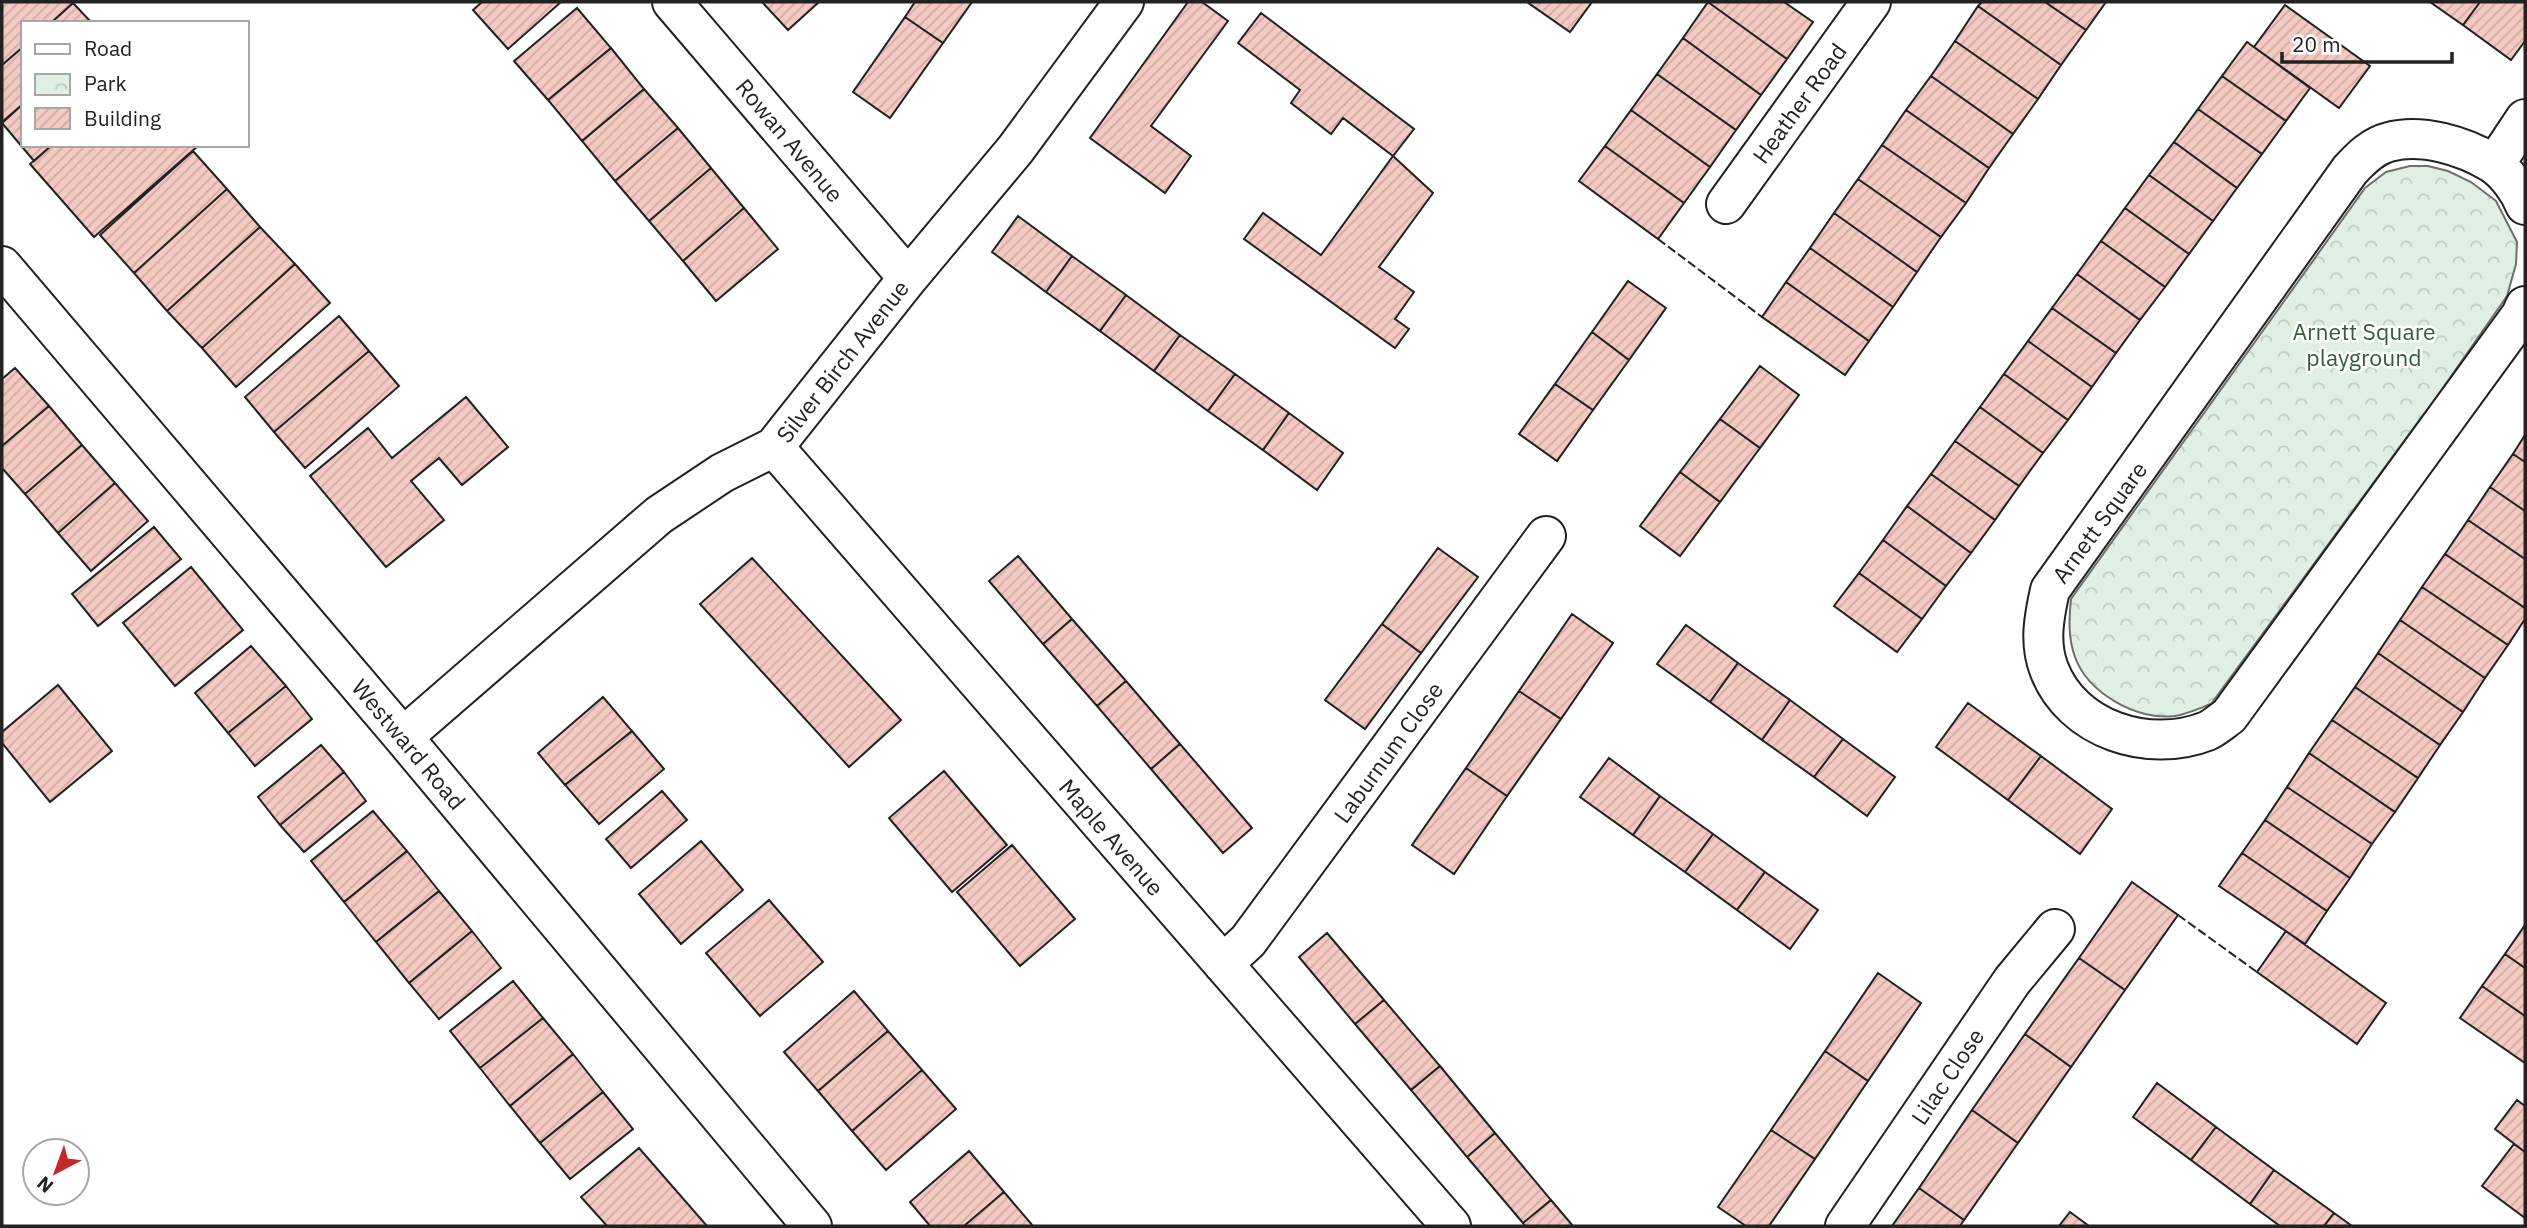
<svg xmlns="http://www.w3.org/2000/svg" width="2527" height="1228" viewBox="0 0 2527 1228" font-family="'IBM Plex Sans',sans-serif">
	<defs>
		<pattern id="park-crowns" width="20" height="18" patternUnits="userSpaceOnUse" patternTransform="scale(1.75)"><rect width="20" height="18" fill="#e0efe3"/><path d="M2 6a3 3 0 1 1 6 0M12 15a3 3 0 1 1 6 0" fill="none" stroke="#c0cdc2"/></pattern>
		<pattern id="building-hatch" width="6" height="6" patternUnits="userSpaceOnUse" patternTransform="scale(1.75)"><rect width="6" height="6" fill="#f3c9c0"/><path d="M-1 1l2-2M0 6l6-6M5 7l2-2" fill="none" stroke="#d0aca5"/></pattern>
	</defs>
	<rect width="100%" height="100%" fill="#fff"/>
	<!-- park -->
	<path fill="url(#park-crowns)" stroke="#6f6f6f" stroke-width="2" d="M 2410,166 L 2428,166 L 2448,171 L 2471,182 L 2496,201 L 2517,242 L 2516,264 L 2507,296 L 2440,392 L 2211,704 C 2200,708 2187,714 2175,716 C 2137,721 2088,693 2075,657 C 2068,638 2069,619 2071,599 L 2365,188 L 2386,172 Z"/>
	<!-- building -->
	<path fill="url(#building-hatch)" stroke="#222" stroke-width="2" d="M 2,2 L 72,2 L 73,3 L 51,23 L 23,23 L 23,47 L 2,65 Z
		M 482,2 L 561,2 L 508,49 L 473,10 Z
		M 762,2 L 819,2 L 788,30 Z
		M 915,2 L 972,2 L 943,43 L 905,17 Z
		M 1188,2 L 1202,2 L 1228,21 L 1151,126 L 1191,156 L 1165,193 L 1090,138 Z
		M 1527,2 L 1592,2 L 1570,32 Z
		M 1708,2 L 1784,2 L 1813,22 L 1787,59 Z
		M 1708,2 L 1787,59 L 1761,95 L 1683,38 Z
		M 1982,2 L 2045,2 L 2086,30 L 2061,65 L 1978,6 Z
		M 2045,2 L 2106,2 L 2086,30 Z
		M 2430,2 L 2480,2 L 2463,25 Z
		M 2480,2 L 2525,2 L 2525,41 L 2511,60 L 2463,25 Z
		M 73,3 L 92,23 L 51,23 Z
		M 2285,5 L 2370,66 L 2339,108 L 2254,47 Z
		M 1978,6 L 2061,65 L 2038,99 L 1955,41 Z
		M 577,8 L 611,48 L 548,100 L 514,61 Z
		M 1261,13 L 1414,129 L 1393,156 L 1343,118 L 1331,134 L 1291,103 L 1300,90 L 1238,43 Z
		M 905,17 L 943,43 L 890,118 L 853,92 Z
		M 1683,38 L 1761,95 L 1736,130 L 1657,74 Z
		M 1955,41 L 2038,99 L 2013,134 L 1931,76 Z
		M 2247,42 L 2310,88 L 2286,121 L 2222,76 Z
		M 23,47 L 23,104 L 2,122 L 2,65 Z
		M 611,48 L 644,89 L 582,141 L 548,100 Z
		M 1657,74 L 1736,130 L 1710,167 L 1631,110 Z
		M 1931,76 L 2013,134 L 1989,168 L 1906,110 Z
		M 2222,76 L 2286,121 L 2262,154 L 2198,109 Z
		M 644,89 L 678,128 L 615,181 L 582,141 Z
		M 23,104 L 23,145 L 52,145 L 34,161 L 2,123 Z
		M 2198,109 L 2262,154 L 2237,188 L 2174,142 Z
		M 1631,110 L 1710,167 L 1684,203 L 1605,146 Z
		M 1906,110 L 1989,168 L 1966,203 L 1882,145 Z
		M 678,128 L 711,168 L 649,221 L 615,181 Z
		M 2174,142 L 2237,188 L 2213,221 L 2149,175 Z
		M 52,145 L 199,145 L 94,237 L 30,164 Z
		M 1882,145 L 1966,203 L 1941,237 L 1858,179 Z
		M 1605,146 L 1684,203 L 1658,239 L 1579,181 Z
		M 193,151 L 227,189 L 134,273 L 100,235 Z
		M 1393,156 L 1433,193 L 1379,267 L 1414,292 L 1395,319 L 1409,329 L 1395,348 L 1244,239 L 1263,213 L 1321,255 Z
		M 711,168 L 744,208 L 683,261 L 649,221 Z
		M 2149,175 L 2213,221 L 2189,254 L 2125,208 Z
		M 1858,179 L 1941,237 L 1917,272 L 1834,213 Z
		M 227,189 L 260,227 L 167,311 L 134,273 Z
		M 744,208 L 778,249 L 716,301 L 683,261 Z
		M 2125,208 L 2189,254 L 2165,287 L 2101,241 Z
		M 1834,213 L 1917,272 L 1893,307 L 1810,248 Z
		M 1018,216 L 1072,256 L 1046,292 L 992,252 Z
		M 260,227 L 295,264 L 202,348 L 167,311 Z
		M 2101,241 L 2165,287 L 2140,320 L 2077,274 Z
		M 1810,248 L 1893,307 L 1869,341 L 1786,282 Z
		M 1072,256 L 1126,295 L 1100,331 L 1046,292 Z
		M 295,264 L 330,303 L 236,387 L 202,348 Z
		M 2077,274 L 2140,320 L 2116,353 L 2052,308 Z
		M 1628,281 L 1666,308 L 1629,360 L 1592,332 Z
		M 1786,282 L 1869,341 L 1845,375 L 1762,317 Z
		M 1126,295 L 1180,335 L 1154,371 L 1100,331 Z
		M 2052,308 L 2116,353 L 2092,387 L 2028,341 Z
		M 339,316 L 369,351 L 274,432 L 245,397 Z
		M 1592,332 L 1629,360 L 1593,410 L 1555,384 Z
		M 1180,335 L 1235,374 L 1208,411 L 1154,371 Z
		M 2028,341 L 2092,387 L 2068,420 L 2004,374 Z
		M 369,351 L 399,386 L 305,468 L 274,432 Z
		M 1760,366 L 1799,395 L 1760,448 L 1720,419 Z
		M 15,368 L 49,406 L 2,446 L 2,379 Z
		M 1235,374 L 1289,413 L 1263,450 L 1208,411 Z
		M 2004,374 L 2068,420 L 2043,453 L 1980,407 Z
		M 1555,384 L 1593,410 L 1557,461 L 1519,434 Z
		M 466,397 L 508,447 L 462,485 L 439,458 L 411,481 L 444,520 L 386,567 L 310,476 L 368,428 L 392,458 Z
		M 49,406 L 82,445 L 25,494 L 2,468 L 2,446 Z
		M 1980,407 L 2043,453 L 2019,486 L 1955,441 Z
		M 1289,413 L 1343,453 L 1317,490 L 1263,450 Z
		M 1720,419 L 1760,448 L 1720,502 L 1680,472 Z
		M 2525,435 L 2525,462 L 2513,454 Z
		M 1955,441 L 2019,486 L 1995,520 L 1931,474 Z
		M 82,445 L 115,483 L 58,533 L 25,494 Z
		M 2513,454 L 2525,462 L 2525,511 L 2490,487 Z
		M 1680,472 L 1720,502 L 1680,556 L 1640,526 Z
		M 1931,474 L 1995,520 L 1971,553 L 1907,506 Z
		M 115,483 L 148,521 L 91,571 L 58,533 Z
		M 2490,487 L 2525,511 L 2525,559 L 2468,520 Z
		M 1907,506 L 1971,553 L 1946,586 L 1883,540 Z
		M 2468,520 L 2525,559 L 2525,608 L 2445,554 Z
		M 154,527 L 181,559 L 98,626 L 72,594 Z
		M 1883,540 L 1946,586 L 1922,619 L 1859,573 Z
		M 1438,548 L 1478,577 L 1421,653 L 1382,624 Z
		M 2445,554 L 2525,608 L 2525,619 L 2508,645 L 2422,587 Z
		M 1018,556 L 1072,619 L 1043,644 L 989,581 Z
		M 752,558 L 901,720 L 849,767 L 700,604 Z
		M 191,567 L 243,630 L 175,686 L 123,623 Z
		M 1859,573 L 1922,619 L 1897,652 L 1834,606 Z
		M 2422,587 L 2508,645 L 2485,678 L 2400,620 Z
		M 1572,614 L 1613,643 L 1561,719 L 1519,691 Z
		M 1072,619 L 1126,681 L 1097,706 L 1043,644 Z
		M 2400,620 L 2485,678 L 2463,712 L 2378,653 Z
		M 1382,624 L 1421,653 L 1365,729 L 1325,700 Z
		M 1686,625 L 1738,663 L 1710,702 L 1657,664 Z
		M 251,646 L 286,686 L 228,733 L 195,693 Z
		M 2378,653 L 2463,712 L 2440,745 L 2355,687 Z
		M 1738,663 L 1790,700 L 1762,740 L 1710,702 Z
		M 1126,681 L 1180,744 L 1151,769 L 1097,706 Z
		M 58,685 L 112,751 L 50,802 L 2,743 L 2,732 Z
		M 286,686 L 312,719 L 255,766 L 228,733 Z
		M 2355,687 L 2440,745 L 2418,778 L 2332,720 Z
		M 1519,691 L 1561,719 L 1507,796 L 1466,768 Z
		M 603,697 L 632,731 L 565,785 L 538,753 Z
		M 1790,700 L 1843,739 L 1814,777 L 1762,740 Z
		M 1968,703 L 2041,756 L 2008,800 L 1936,747 Z
		M 2332,720 L 2418,778 L 2395,812 L 2309,753 Z
		M 632,731 L 664,769 L 599,824 L 565,785 Z
		M 1843,739 L 1895,777 L 1867,816 L 1814,777 Z
		M 1180,744 L 1252,828 L 1223,853 L 1151,769 Z
		M 321,745 L 344,772 L 280,825 L 258,797 Z
		M 2309,753 L 2395,812 L 2372,844 L 2287,787 Z
		M 2041,756 L 2112,809 L 2080,854 L 2008,800 Z
		M 1609,758 L 1660,796 L 1633,835 L 1580,797 Z
		M 1466,768 L 1507,796 L 1454,874 L 1412,845 Z
		M 944,771 L 1007,845 L 952,892 L 889,818 Z
		M 344,772 L 366,801 L 304,852 L 280,825 Z
		M 2287,787 L 2372,844 L 2350,878 L 2265,820 Z
		M 662,791 L 687,820 L 631,868 L 606,839 Z
		M 1660,796 L 1713,834 L 1685,872 L 1633,835 Z
		M 373,811 L 407,851 L 344,902 L 311,861 Z
		M 2265,820 L 2350,878 L 2327,911 L 2242,853 Z
		M 1713,834 L 1765,872 L 1737,910 L 1685,872 Z
		M 701,841 L 743,890 L 681,944 L 639,894 Z
		M 1012,845 L 1075,919 L 1020,966 L 957,892 Z
		M 407,851 L 439,891 L 376,942 L 344,902 Z
		M 2242,853 L 2327,911 L 2305,944 L 2219,886 Z
		M 1765,872 L 1818,910 L 1790,949 L 1737,910 Z
		M 2132,882 L 2178,915 L 2125,990 L 2079,958 Z
		M 439,891 L 472,931 L 409,983 L 376,942 Z
		M 769,900 L 823,962 L 760,1016 L 706,953 Z
		M 2525,925 L 2525,968 L 2505,954 Z
		M 472,931 L 501,968 L 439,1019 L 409,983 Z
		M 2286,931 L 2386,1003 L 2357,1044 L 2257,972 Z
		M 1327,933 L 1384,1000 L 1355,1024 L 1299,957 Z
		M 2505,954 L 2525,968 L 2525,1016 L 2482,986 Z
		M 2079,958 L 2125,990 L 2071,1067 L 2025,1034 Z
		M 1878,973 L 1921,1003 L 1868,1081 L 1825,1051 Z
		M 513,981 L 543,1018 L 480,1068 L 450,1031 Z
		M 2482,986 L 2525,1016 L 2525,1063 L 2460,1018 Z
		M 854,991 L 888,1031 L 818,1091 L 784,1052 Z
		M 1384,1000 L 1440,1066 L 1411,1090 L 1355,1024 Z
		M 543,1018 L 573,1054 L 510,1106 L 480,1068 Z
		M 888,1031 L 922,1070 L 852,1131 L 818,1091 Z
		M 2025,1034 L 2071,1067 L 2018,1143 L 1972,1110 Z
		M 1825,1051 L 1868,1081 L 1815,1159 L 1771,1130 Z
		M 573,1054 L 603,1092 L 540,1143 L 510,1106 Z
		M 1440,1066 L 1495,1133 L 1467,1157 L 1411,1090 Z
		M 922,1070 L 956,1109 L 886,1170 L 852,1131 Z
		M 2157,1083 L 2216,1127 L 2191,1160 L 2133,1117 Z
		M 603,1092 L 633,1129 L 570,1179 L 540,1143 Z
		M 2517,1100 L 2525,1106 L 2525,1152 L 2495,1129 Z
		M 1972,1110 L 2018,1143 L 1964,1220 L 1919,1188 Z
		M 2216,1127 L 2274,1170 L 2250,1204 L 2191,1160 Z
		M 1771,1130 L 1815,1159 L 1769,1226 L 1746,1226 L 1718,1207 Z
		M 1495,1133 L 1551,1200 L 1523,1223 L 1467,1157 Z
		M 2514,1144 L 2525,1152 L 2525,1218 L 2482,1186 Z
		M 639,1148 L 707,1226 L 607,1226 L 581,1197 Z
		M 969,1151 L 1004,1192 L 964,1226 L 930,1226 L 910,1202 Z
		M 2274,1170 L 2334,1213 L 2324,1226 L 2280,1226 L 2250,1204 Z
		M 1919,1188 L 1964,1220 L 1960,1226 L 1892,1226 Z
		M 1004,1192 L 1033,1226 L 964,1226 Z
		M 1551,1200 L 1573,1226 L 1525,1226 L 1523,1223 Z
		M 2070,1212 L 2089,1226 L 2059,1226 Z
		M 2334,1213 L 2352,1226 L 2324,1226 Z"/>
	<g fill="none" stroke-linecap="round" stroke-linejoin="round">
		<!-- minor casing -->
		<g stroke="#222" stroke-width="42">
			<path id="minor" d="M 672,2 L 908,278
				M 2495,164 L 2525,119
				M 1726,204 L 1871,2
				M 2525,205 C 2519,190 2506,172 2492,163 C 2464,146 2422,133 2389,142 C 2373,146 2361,158 2350,170 L 2050,590 C 2044,617 2039,643 2049,669 C 2072,730 2149,754 2207,731 C 2214,728 2222,721 2229,716 L 2521,315 L 2525,306
				M 2,266 L 403,737 L 812,1226
				M 774,447 L 1451,1226
				M 403,737 L 659,515 L 722,473 L 774,447 L 908,278 L 1015,150 L 1124,2
				M 1223,964 L 1248,941 L 1546,536
				M 1845,1226 L 2012,981 L 2055,929"/>
		</g>
		<!-- minor -->
		<use href="#minor" stroke="#fff" stroke-width="38"/>
		<!-- fence -->
		<path stroke="#222" stroke-width="2" stroke-dasharray="9 3.5" stroke-linecap="butt" d="M 1658,239 L 1762,317
			M 2178,915 L 2257,972"/>
	</g>
	<g text-anchor="middle" dominant-baseline="central" stroke-width="5" stroke-linejoin="round" paint-order="stroke">
		<!-- street labels -->
		<g font-size="23" fill="#222" stroke="#fff">
			<text transform="translate(1799 103) rotate(-54)">Heather Road</text>
			<text transform="translate(790 140) rotate(50)">Rowan Avenue</text>
			<text transform="translate(842 361) rotate(-52)">Silver Birch Avenue</text>
			<text transform="translate(2099 522) rotate(-54)">Arnett Square</text>
			<text transform="translate(409 744) rotate(50)">Westward Road</text>
			<text transform="translate(1388 752) rotate(-54)">Laburnum Close</text>
			<text transform="translate(1112 837) rotate(49)">Maple Avenue</text>
			<text transform="translate(1947 1076) rotate(-56)">Lilac Close</text>
		</g>
		<!-- park labels -->
		<g font-size="23" fill="#2f5e38" stroke="#fff">
			<text x="2364" y="331">Arnett Square<tspan x="2364" dy="26">playground</tspan></text>
		</g>
	</g>
	<!-- border -->
	<rect width="2527" height="1228" fill="none" stroke="#222222" stroke-width="7"/>
	<!-- legend -->
	<rect x="21" y="21" width="228" height="126" fill="#ffffff" stroke="#a7a7a7" stroke-width="2"/>
	<rect x="35" y="44" width="35" height="10" fill="#ffffff" stroke="#a7a7a7" stroke-width="2"/>
	<text x="84" y="56" font-size="21" fill="#222222">Road</text>
	<rect x="35" y="74" width="35" height="21" fill="url(#park-crowns)" stroke="#a7a7a7" stroke-width="2"/>
	<text x="84" y="91" font-size="21" fill="#222222">Park</text>
	<rect x="35" y="108" width="35" height="21" fill="url(#building-hatch)" stroke="#a7a7a7" stroke-width="2"/>
	<text x="84" y="126" font-size="21" fill="#222222">Building</text>
	<!-- north arrow -->
	<g transform="translate(56 1172) rotate(221)"><circle r="33" fill="#ffffff" stroke="#a7a7a7" stroke-width="2"/>
	<path d="M0-5L12 26L0 18L-12 26Z" fill="#c62828"/>
	<text y="-10" font-size="19" font-weight="bold" text-anchor="middle" fill="#222222">N</text>
	</g>
	<!-- scale -->
	<path d="M2282 52v10h170v-10" fill="none" stroke="#222222" stroke-width="3.5"/>
	<text x="2292" y="52" font-size="21" fill="#222222" stroke="#ffffff" stroke-width="5" paint-order="stroke">20 m</text>
</svg>
